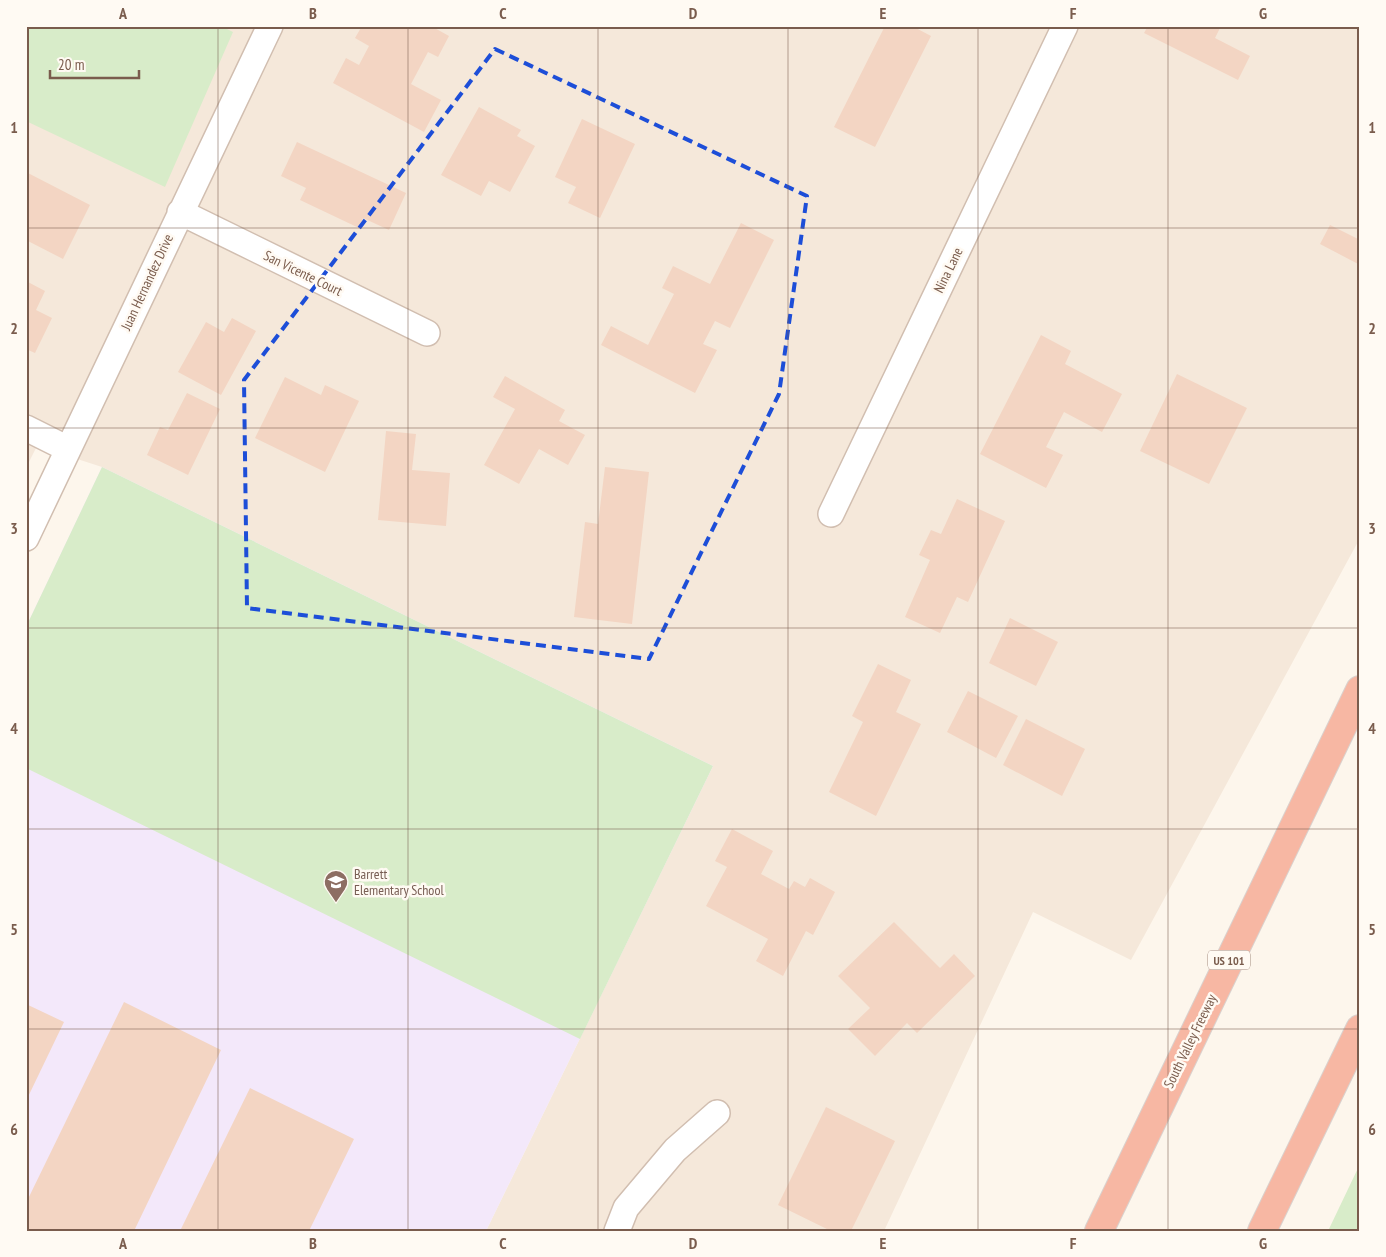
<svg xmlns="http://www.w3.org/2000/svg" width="1386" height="1257" viewBox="0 0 1386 1257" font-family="'PT Sans Narrow',sans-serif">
	<rect width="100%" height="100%" fill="#fdf6ec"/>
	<!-- residential -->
	<path fill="#f5e8da" d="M 26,26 L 1360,26 L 1360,538 L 1131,960 L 1033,912 L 884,1231 L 486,1231 L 713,766 L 102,467 L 37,446 L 26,468 Z"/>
	<!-- education -->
	<path fill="#f3e8fa" d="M 102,467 L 713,766 L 486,1231 L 26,1231 L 26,627 Z"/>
	<!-- green -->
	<path fill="#d8ecc9" d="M 26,26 L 221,26 L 233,32 L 165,187 L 26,121 Z
		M 102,467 L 713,766 L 580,1039 L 26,768 L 26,627 Z
		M 1360,1164 L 1360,1231 L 1328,1231 Z"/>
	<!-- building -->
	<path fill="#f3d5c3" d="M 362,26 L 431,26 L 449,36 L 438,57 L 428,52 L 411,84 L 441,100 L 424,132 L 333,83 L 346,58 L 359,65 L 369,46 L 355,38 Z
		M 885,26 L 912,26 L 931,36 L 875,147 L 834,127 Z
		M 1148,26 L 1221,26 L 1215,38 L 1250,56 L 1238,80 L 1144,33 Z
		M 479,107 L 521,130 L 517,136 L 535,146 L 510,192 L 489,181 L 481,196 L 441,175 Z
		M 582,119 L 635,144 L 600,218 L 568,203 L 576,187 L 555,177 Z
		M 297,142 L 406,193 L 389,230 L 363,218 L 359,228 L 300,200 L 306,188 L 281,176 Z
		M 26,172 L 90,205 L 63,259 L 26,240 Z
		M 741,223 L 774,240 L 730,328 L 715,321 L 703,344 L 717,350 L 695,393 L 601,345 L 611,326 L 648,345 L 674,294 L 662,288 L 673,266 L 710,284 Z
		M 1330,225 L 1360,240 L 1360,265 L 1320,244 Z
		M 26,281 L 45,291 L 36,310 L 52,318 L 35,353 L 26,349 Z
		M 232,318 L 256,331 L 221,395 L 178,372 L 206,322 L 224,332 Z
		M 1041,335 L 1071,351 L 1065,364 L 1122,394 L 1102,432 L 1064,412 L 1046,447 L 1063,455 L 1046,488 L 980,454 Z
		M 1177,374 L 1247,408 L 1209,484 L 1140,451 Z
		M 505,376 L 565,410 L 559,421 L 585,435 L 568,465 L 539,449 L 519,484 L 484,465 L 515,409 L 493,397 Z
		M 285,377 L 321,395 L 325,385 L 359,401 L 325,472 L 255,438 Z
		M 187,393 L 220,409 L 188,475 L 147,455 L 160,427 L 168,430 Z
		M 386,431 L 416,434 L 412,470 L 450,473 L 446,526 L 378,520 Z
		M 605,467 L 649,472 L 632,624 L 574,617 L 585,522 L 598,524 Z
		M 957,499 L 1005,521 L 968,602 L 957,597 L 940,633 L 905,617 L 930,560 L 919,555 L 931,530 L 941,534 Z
		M 1010,618 L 1058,642 L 1036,686 L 989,663 Z
		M 878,664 L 911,680 L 896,712 L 921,724 L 876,816 L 829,792 L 863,722 L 852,716 Z
		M 968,691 L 1018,716 L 996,758 L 947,732 Z
		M 1026,719 L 1085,749 L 1062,796 L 1003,765 Z
		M 732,829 L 773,851 L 761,874 L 789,889 L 794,881 L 805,887 L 810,878 L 835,892 L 813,935 L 806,931 L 783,976 L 756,961 L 768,939 L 706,906 L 727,867 L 715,861 Z
		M 894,922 L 940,968 L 954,954 L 975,976 L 917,1033 L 907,1023 L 875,1056 L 848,1029 L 870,1008 L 838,976 Z
		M 124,1002 L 221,1050 L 134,1231 L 26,1231 L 26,1203 Z
		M 26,1004 L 64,1022 L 26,1101 Z
		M 250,1088 L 354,1139 L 309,1231 L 180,1231 Z
		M 826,1107 L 895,1141 L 851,1231 L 831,1231 L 778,1205 Z"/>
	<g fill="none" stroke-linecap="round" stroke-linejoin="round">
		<!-- street casing -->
		<g stroke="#d1beb0" stroke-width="28">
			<path id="street" d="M 180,212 L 427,333
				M 26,428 L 68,449
				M 831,514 L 1065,26
				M 26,538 L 270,26
				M 617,1231 L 626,1208 L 675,1150 L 717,1113"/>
		</g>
		<!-- highway casing -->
		<g stroke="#dad1cd" stroke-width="30">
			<path id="highway" d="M 1099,1231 L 1360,690
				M 1262,1231 L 1360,1029"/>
		</g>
		<!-- street -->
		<use href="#street" stroke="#fff" stroke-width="25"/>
		<!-- highway -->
		<use href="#highway" stroke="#f7b7a3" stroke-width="28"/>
	</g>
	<!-- marked area -->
	<path fill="none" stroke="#1d4ed8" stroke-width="4" stroke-dasharray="10 6" stroke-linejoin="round" d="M 495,49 L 807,196 L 779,394 L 649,659 L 247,608 L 244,380 Z"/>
	<!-- grid -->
	<path fill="none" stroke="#7a5c4d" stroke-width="1" stroke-opacity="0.55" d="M 218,26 L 218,1231M 408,26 L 408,1231M 598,26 L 598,1231M 788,26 L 788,1231M 978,26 L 978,1231M 1168,26 L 1168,1231M 26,228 L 1360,228M 26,428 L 1360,428M 26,628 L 1360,628M 26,829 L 1360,829M 26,1029 L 1360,1029"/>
	<!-- icons -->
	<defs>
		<g id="school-pin" transform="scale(1.25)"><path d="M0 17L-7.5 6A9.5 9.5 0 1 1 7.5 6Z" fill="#8d6e63" stroke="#fffaf3"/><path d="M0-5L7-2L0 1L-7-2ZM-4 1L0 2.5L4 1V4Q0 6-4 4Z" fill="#fff"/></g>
	</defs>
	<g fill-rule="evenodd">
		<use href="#school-pin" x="336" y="882"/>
	</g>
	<g text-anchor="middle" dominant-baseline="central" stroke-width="5" stroke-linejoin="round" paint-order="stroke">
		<!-- shield labels -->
		<rect fill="#fffaf3" stroke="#a28b7f" stroke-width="1" x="1208" y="950.5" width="42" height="19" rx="4"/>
		<g font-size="12" font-weight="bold" fill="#7a5c4d">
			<text x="1229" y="960">US 101</text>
		</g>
		<!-- street labels -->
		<g font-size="14" fill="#7a5c4d" stroke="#fffaf3">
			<text transform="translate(948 270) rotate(-64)">Nina Lane</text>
			<text transform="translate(303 273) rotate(26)">San Vicente Court</text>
			<text transform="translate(147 282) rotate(-65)">Juan Hernandez Drive</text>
			<text transform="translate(1190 1041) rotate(-64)">South Valley Freeway</text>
		</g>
		<!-- education labels -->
		<g font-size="14" fill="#785e54" stroke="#fffaf3" text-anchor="start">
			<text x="354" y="874">Barrett<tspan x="354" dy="16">Elementary School</tspan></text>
		</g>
	</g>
	<!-- border -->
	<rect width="1386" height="1257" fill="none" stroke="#fffaf3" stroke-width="55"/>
	<!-- scale -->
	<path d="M50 70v8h89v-8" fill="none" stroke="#7a5c4d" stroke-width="2.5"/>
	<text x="58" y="70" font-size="15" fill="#7a5c4d" stroke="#fffaf3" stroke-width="4" paint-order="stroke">20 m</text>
	<rect x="28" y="28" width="1330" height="1202" fill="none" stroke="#7a5c4d" stroke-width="2"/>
	<g font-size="16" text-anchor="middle" font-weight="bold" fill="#7a5c4d">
		<text x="123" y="19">A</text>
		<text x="313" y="19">B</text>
		<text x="503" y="19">C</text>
		<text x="693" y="19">D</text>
		<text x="883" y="19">E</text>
		<text x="1073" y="19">F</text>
		<text x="1263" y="19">G</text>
		<text x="14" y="133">1</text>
		<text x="1372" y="133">1</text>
		<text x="14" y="334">2</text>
		<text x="1372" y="334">2</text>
		<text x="14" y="534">3</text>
		<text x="1372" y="534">3</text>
		<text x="14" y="734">4</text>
		<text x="1372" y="734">4</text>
		<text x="14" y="935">5</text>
		<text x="1372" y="935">5</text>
		<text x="14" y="1135">6</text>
		<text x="1372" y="1135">6</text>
		<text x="123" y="1249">A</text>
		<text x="313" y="1249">B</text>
		<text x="503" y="1249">C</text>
		<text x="693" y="1249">D</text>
		<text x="883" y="1249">E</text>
		<text x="1073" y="1249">F</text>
		<text x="1263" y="1249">G</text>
	</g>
</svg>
